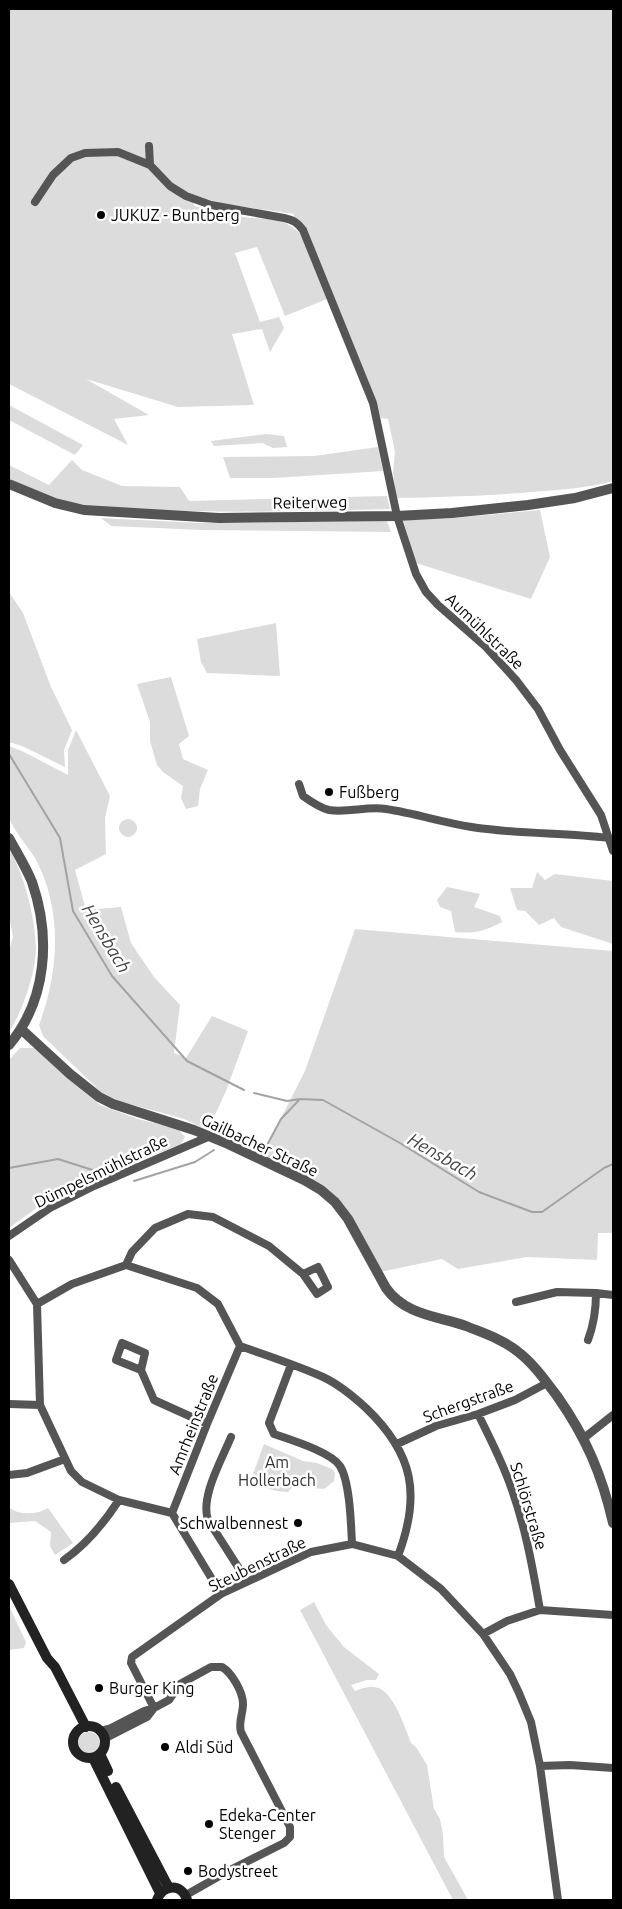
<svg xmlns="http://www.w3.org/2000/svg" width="622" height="1909" viewBox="0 0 622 1909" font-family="Ubuntu,sans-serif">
	<rect width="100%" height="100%" fill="#fff"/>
	<!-- green -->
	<path fill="#dcdcdc" d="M 9,9 L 613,9 L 613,481 C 587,488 559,490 531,492 C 485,496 441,497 396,498 L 393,473 L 395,452 L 388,419 L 381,418 L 358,356 L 294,218 L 294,214 L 219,203 L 193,195 L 194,206 C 210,210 227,214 243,217 C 266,220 282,216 301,234 L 327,299 L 285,316 L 257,247 L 235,253 L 260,322 L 279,317 L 284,328 L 270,352 L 262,329 L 232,334 L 254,405 L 178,407 L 86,379 L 149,415 L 114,419 L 128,445 L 9,384 Z
		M 9,405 L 83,445 L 75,455 L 9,420 Z
		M 266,434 L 284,436 L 287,447 L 273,448 L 262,443 L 214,446 L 211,441 Z
		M 378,447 L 383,471 L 274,478 L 230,478 L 223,457 L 314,456 Z
		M 72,460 L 82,470 L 122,486 L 180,487 L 189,501 L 387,496 L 390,509 C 324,510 258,513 193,511 C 130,510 64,512 9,478 L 9,465 L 49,485 Z
		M 540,510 L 550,557 L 531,599 L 416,563 L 403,520 L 454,518 Z
		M 101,518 L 199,523 L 387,521 L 391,532 L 203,530 L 111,526 Z
		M 9,592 L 23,613 L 51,687 L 72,730 L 64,750 L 65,767 L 22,746 L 9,742 Z
		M 276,623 L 280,676 L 207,673 L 201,662 L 197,639 Z
		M 171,677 L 189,736 L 179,744 L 183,759 L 208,770 L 200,789 L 198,806 L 186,809 L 181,798 L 183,786 L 163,772 L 157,765 L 150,741 L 150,722 L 137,684 Z
		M 76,730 L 110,796 L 105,818 L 106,854 L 75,870 L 86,910 L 121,907 L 131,943 L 154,977 L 180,1005 L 174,1053 L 186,1058 L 212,1016 L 248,1031 L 226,1091 L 208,1130 L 184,1119 L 119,1101 L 101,1092 L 43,1036 L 39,1025 C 59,972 63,909 35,858 C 29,848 10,826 9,816 C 6,797 9,767 9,746 L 22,751 L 68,775 L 68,750 Z
		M119 828a9 9 0 1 1 18 0a9 9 0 1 1-18 0Z
		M 9,849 C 25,876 35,917 36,948 C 36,972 22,1013 9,1032 L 9,951 L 13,937 L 9,915 Z
		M 537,872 L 545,880 L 555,874 L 613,881 L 613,944 L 561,927 L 554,918 L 539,925 L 525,911 L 517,910 L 510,888 L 532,888 Z
		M 447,887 L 480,894 L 474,907 L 500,916 L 502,922 C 485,931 475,934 455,932 L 451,911 L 440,907 L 437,900 Z
		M 355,929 L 613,951 L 613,1233 L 598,1233 L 597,1260 L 527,1257 L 458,1269 L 442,1259 L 380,1272 L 327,1190 L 262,1155 L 305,1071 Z
		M 20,1048 L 35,1048 L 66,1077 L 100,1105 L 138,1119 L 178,1129 L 185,1137 L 181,1144 L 56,1194 L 9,1228 L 9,1060 Z
		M 264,1444 L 303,1461 L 317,1463 L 332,1469 L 335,1473 L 334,1481 L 324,1489 L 293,1486 L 288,1492 C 269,1491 264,1488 253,1474 Z
		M 9,1508 C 20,1515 37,1515 48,1508 L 73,1543 L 55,1555 L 50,1546 L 51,1532 L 35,1521 L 9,1523 Z
		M 314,1602 L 326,1625 L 344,1647 L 379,1674 L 376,1680 L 367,1680 L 351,1685 L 355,1691 C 361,1689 367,1686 374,1687 C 393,1688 405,1728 411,1743 L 416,1747 L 427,1765 L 434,1809 L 440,1819 L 443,1834 L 444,1857 L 468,1900 L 453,1900 L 300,1610 Z
		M 9,1606 L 26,1642 L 24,1648 L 9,1650 Z
		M78 1743a11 11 0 1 1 22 0a11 11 0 1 1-22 0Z"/>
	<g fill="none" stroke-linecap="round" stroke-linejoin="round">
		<!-- stream -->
		<path stroke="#a3a3a3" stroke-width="2" d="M 9,754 L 60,838 L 73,911 L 112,976 L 187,1061 L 244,1090
			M 254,1093 L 287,1101 L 300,1099 L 323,1100 L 400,1143 L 479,1192 L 532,1212 L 542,1212 L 604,1168 L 613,1164
			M 259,1151 L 266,1147 L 281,1119 L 300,1099
			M 9,1168 L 58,1159 L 105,1174
			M 134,1181 L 195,1162 L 214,1150"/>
		<!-- minor -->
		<path stroke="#555" stroke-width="8" d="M 149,146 L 150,165
			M 35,202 L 53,175 L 71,158 L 85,153 L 118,152 L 150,165 L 170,186 L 186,196 L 211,205 L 284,218 C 293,220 297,222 303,230 L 373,403 L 397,516 L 416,574 L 426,592 L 438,605 L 486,647 L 516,680 L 538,709 L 560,750 L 601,815 L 613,851
			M 299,784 L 303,796 C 310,801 320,808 329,810 C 348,813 367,806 386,809 C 420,814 453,826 487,829 C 528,834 568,833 609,838
			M 9,1236 L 50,1208 L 94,1186 L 208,1137
			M 9,1260 L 37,1304 L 40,1405 L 71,1471 L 82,1482 L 119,1500 L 172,1513 L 221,1594
			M 126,1265 L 132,1252 L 155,1228 L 188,1214 L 213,1217 L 269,1246 L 303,1274 L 317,1294 L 328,1287 L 318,1267 L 303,1274
			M 516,1302 L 557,1292 L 596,1293 L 613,1295
			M 37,1304 L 72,1284 L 126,1265 L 197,1288 L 218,1304 L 240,1346 C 268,1356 296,1365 323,1377 C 338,1384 354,1397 366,1408 C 414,1454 421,1495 398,1556
			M 588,1340 C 594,1324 596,1310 596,1293
			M 291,1365 L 269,1423 L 274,1434 C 291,1440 331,1452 340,1466 C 350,1482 351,1524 352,1544
			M 141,1370 L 145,1353 L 122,1343 L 116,1360 L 141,1370 L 154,1400 L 207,1424
			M 9,1404 L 40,1405
			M 478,1414 C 487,1432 496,1450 504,1469 C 523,1514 532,1563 540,1610
			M 231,1437 C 222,1459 200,1497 208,1520 L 247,1581
			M 584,1438 L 613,1415
			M 397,1444 L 436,1426 L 478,1414 L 515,1400 L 547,1383
			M 9,1475 L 27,1473 L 65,1459
			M 172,1513 L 207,1424 L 240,1346
			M 64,1560 C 87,1544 104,1523 119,1500
			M 483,1634 L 507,1621 L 540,1610 L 613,1615
			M 154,1708 L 131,1663 L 132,1657 L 221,1594 L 311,1552 L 352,1544 L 398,1556 L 441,1589 L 483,1634 L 510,1674 L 519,1693 L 531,1722 L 540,1766 L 558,1900
			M 100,1731 L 111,1728 L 144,1711 L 154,1708 L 169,1700 L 180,1684 L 211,1667 L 222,1667 C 232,1673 243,1692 243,1704 C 243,1714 238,1722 241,1732 L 290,1827 L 290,1837 L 284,1843 L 230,1870 L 186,1895
			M 104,1739 L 147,1717 L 154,1708
			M 540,1766 L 570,1765 L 613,1768"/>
		<!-- tertiary -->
		<path stroke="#555" stroke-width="10" d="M 9,484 L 55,503 L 84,510 L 219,518 L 397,516 L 452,513 L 528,505 L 575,498 L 613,488
			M 9,838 C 17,853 26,867 32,882 C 51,937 47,1000 9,1045
			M 21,1029 L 70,1074 L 99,1097 L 113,1104 L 194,1130 L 228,1144 L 304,1180 L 321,1190 L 335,1202 L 348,1219 L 386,1288 C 405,1315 437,1316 466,1326 C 483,1333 502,1339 517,1351 C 533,1363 545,1380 557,1396 C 586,1437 602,1475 613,1523"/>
		<!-- secondary -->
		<path stroke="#222" stroke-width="10" d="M 9,1584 L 47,1658 L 55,1667 L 86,1727
			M73 1742a16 16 0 1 1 32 0a16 16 0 1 1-32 0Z
			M 100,1754 L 108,1771
			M 93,1758 L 160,1893
			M 116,1787 L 169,1888
			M 157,1900 C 163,1884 182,1883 187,1900"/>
	</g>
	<!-- markers -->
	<g fill="#000" stroke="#fff" stroke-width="2">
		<circle cx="101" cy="215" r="5"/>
		<circle cx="329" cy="792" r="5"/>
		<circle cx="298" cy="1523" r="5"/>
		<circle cx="99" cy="1688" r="5"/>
		<circle cx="165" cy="1747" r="5"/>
		<circle cx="209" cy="1824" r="5"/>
		<circle cx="188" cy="1871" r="5"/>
	</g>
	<g text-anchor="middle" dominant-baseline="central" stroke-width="5" stroke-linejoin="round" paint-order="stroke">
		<!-- poi labels -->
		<g font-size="16" fill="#000" stroke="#fff" text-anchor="start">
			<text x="111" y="215">JUKUZ - Buntberg</text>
			<text x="339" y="792">Fußberg</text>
			<text x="288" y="1523" text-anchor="end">Schwalbennest</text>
			<text x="109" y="1688">Burger King</text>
			<text x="175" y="1747">Aldi Süd</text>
			<text x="219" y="1815">Edeka-Center<tspan x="219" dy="18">Stenger</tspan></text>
			<text x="198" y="1871">Bodystreet</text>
		</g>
		<!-- street labels -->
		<g font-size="16" fill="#000" stroke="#fff">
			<text transform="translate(310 502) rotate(-1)">Reiterweg</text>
			<text transform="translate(485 631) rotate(44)">Aumühlstraße</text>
			<text transform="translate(260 1145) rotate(25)">Gailbacher Straße</text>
			<text transform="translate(101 1171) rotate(-26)">Dümpelsmühlstraße</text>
			<text transform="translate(468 1401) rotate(-20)">Schergstraße</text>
			<text transform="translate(193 1424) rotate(-68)">Amrheinstraße</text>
			<text transform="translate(529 1506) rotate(73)">Schlörstraße</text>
			<text transform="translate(257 1564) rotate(-26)">Steubenstraße</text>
		</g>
		<!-- park labels -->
		<g font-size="16" fill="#333" stroke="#fff">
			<text x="277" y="1462">Am<tspan x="277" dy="18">Hollerbach</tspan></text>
		</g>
		<!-- water labels -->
		<g font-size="18" font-style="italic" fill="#444" stroke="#fff">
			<text transform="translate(107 938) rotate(59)">Hensbach</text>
			<text transform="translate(443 1156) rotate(30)">Hensbach</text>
		</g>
	</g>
	<!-- border -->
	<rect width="622" height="1909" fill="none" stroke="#000000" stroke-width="20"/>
</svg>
